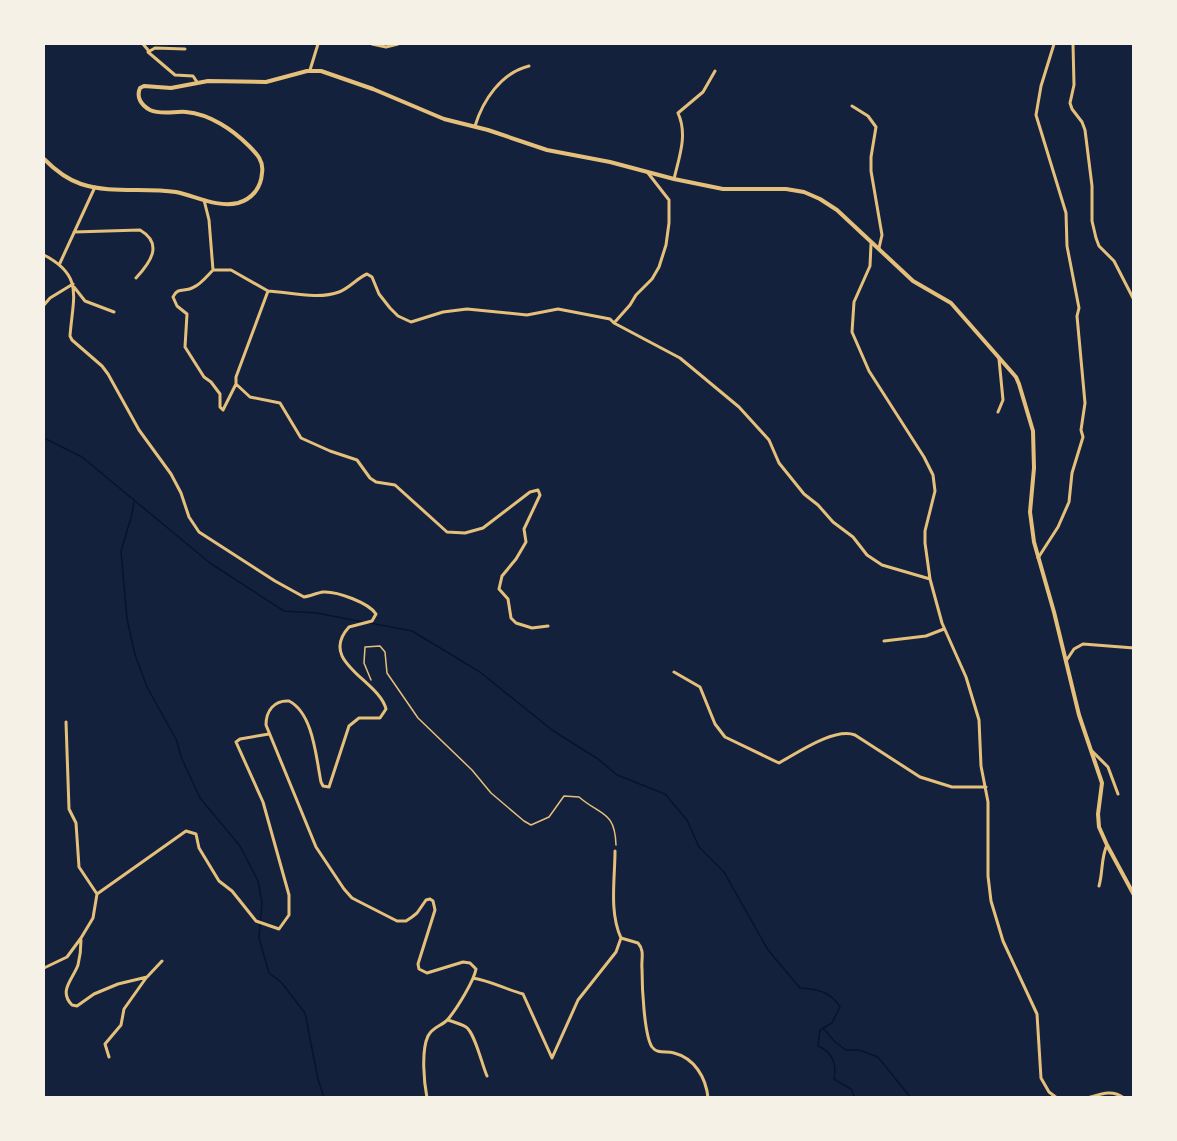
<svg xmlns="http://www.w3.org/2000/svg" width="1177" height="1141" viewBox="0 0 1177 1141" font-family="Manrope,sans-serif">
	<rect width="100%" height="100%" fill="#14213d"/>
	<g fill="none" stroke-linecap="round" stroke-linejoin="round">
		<!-- stream -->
		<path stroke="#0b132b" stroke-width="1.5" d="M 44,438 L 82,457 L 210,563 L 284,611 L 317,613 L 363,622
			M 134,502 L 132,514 L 121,551 L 127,619 L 135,655 L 147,687 L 176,739 L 182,759 L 200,798 L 240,846 L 258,881 L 262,902 L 259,938 L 269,973 L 281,982 L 305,1013 L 318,1079 L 324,1098
			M 370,623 L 412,631 L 480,672 L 552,730 L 598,759 L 617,775 L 665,794 L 687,820 L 699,847 L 724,872 L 768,950 L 800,988 C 818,989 831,992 840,1007 L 832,1023 L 820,1030 L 818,1046 C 832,1052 837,1064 834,1079 L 851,1089 L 855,1098
			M 824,1029 L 835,1042 L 846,1050 L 859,1050 L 878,1057 L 911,1098"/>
		<!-- path -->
		<path stroke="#e5c07b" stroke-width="1.5" d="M 371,680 L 364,663 L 365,647 L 380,646 L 385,652 L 387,673 L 418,718 L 472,770 L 491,793 L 524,821 L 531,825 L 549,817 L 564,796 L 579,797 C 601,816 615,811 616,845"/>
		<!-- minor -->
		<path stroke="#e5c07b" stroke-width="3" d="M 143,44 L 148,50
			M 372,44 L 386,47 L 398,44
			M 1073,44 L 1074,85 L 1070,103 L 1072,109 L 1082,122 L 1085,130 L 1092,186 L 1092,221 L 1096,238 L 1099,246 L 1114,261 L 1134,300
			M 185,49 L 155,48 L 148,52 L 175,75 L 193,76 L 197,82
			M 310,70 L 318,44
			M 852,106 L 868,116 L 876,127 L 871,157 L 871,171 L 882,235 L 879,248
			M 475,126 C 483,100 501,73 529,66
			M 674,179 C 679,157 688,135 678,113 L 703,92 L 715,71
			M 204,200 L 209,220 L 213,270 L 231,270 L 268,291 L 236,377 L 236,384 L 223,410 L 220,407 L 220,394 L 211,382 L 204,377 L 185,347 L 187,314 L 177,306 L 173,297 C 178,286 185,293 194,287 C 201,284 207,276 213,270
			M 74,232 L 140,230 C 164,244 150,263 136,278
			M 871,244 L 870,266 L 854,302 L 852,332 L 869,371 L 924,457 L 933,475 L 935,491 L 925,531 L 925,543 L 930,579 L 942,623 L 966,677 L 979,720 L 981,766 L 988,802 L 988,876 L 991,901 L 1003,941 L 1037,1014 L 1041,1078 L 1049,1092 L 1057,1098
			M 44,255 C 84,276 73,296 70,336 L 72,340 L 102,366 L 108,374 L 139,430 L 171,474 L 181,493 L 189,517 L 199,532 L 275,581 L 304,597 C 310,596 317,593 323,592 C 337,591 369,603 376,614 L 372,621 L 349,627 C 317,662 379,680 386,709 L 380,718 L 359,718 L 349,726 L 329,787 L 323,786 L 321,782 C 316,757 313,713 289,701 C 274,700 266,711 266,725 L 316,847 L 344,889 L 352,898 L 397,921 L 406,921 L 412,917 L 417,913 L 426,900 L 430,899 L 433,901 L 435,910 L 418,964 L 419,969 L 427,973 L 463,962 L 470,963 L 476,969 C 474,981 457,1008 449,1018 C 443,1026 433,1026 428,1036 C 421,1051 424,1082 427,1098
			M 60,263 L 95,187
			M 74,287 L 85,301 L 114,312
			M 268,291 C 289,292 318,300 339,292 C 350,288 357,278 367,274 L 372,277 L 379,294 L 390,308 L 398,316 L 411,322 L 443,312 L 467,309 L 527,315 L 558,309 L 610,319 L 614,323 L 680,358 L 739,407 L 769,440 L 779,463 L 804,494 L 818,505 L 833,522 L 853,537 L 867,555 L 882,565 L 930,579
			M 44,305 L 50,298 L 73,284
			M 614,323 L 630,305 L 636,295 L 652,279 L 659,267 L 666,245 L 669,223 L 669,200 L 648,173
			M 236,384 L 250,397 L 280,403 L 301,438 L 330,451 L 357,460 L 370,478 L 376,482 L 395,485 L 447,532 L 465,533 L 483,528 L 530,492 L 538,490 L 540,495 L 524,529 L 526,542 L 516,559 L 502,576 L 499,589 L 508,599 L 511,618 L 516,623 L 532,628 L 548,626
			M 998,412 L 1003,400 L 999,359
			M 1038,558 L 1058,527 L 1069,502 L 1072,473 L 1083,437 L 1081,430 L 1085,403 L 1077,316 L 1079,308 L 1067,246 L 1066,213 L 1036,115 L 1041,86 L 1054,44
			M 884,641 L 926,636 L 944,629
			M 1066,661 L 1074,649 L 1083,644 L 1134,648
			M 674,672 L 700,687 L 715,724 L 725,737 L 779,763 C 797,753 835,727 855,735 L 920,777 L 952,787 L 986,787
			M 66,722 L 69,809 L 76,823 L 79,867 L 97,894
			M 1092,751 L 1108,767 L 1118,794
			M 615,851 C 615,879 609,912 621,938
			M 1099,886 C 1103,872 1101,857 1107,845
			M 81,940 C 81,948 80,957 78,965 C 73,979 58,991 72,1005 L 77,1006 L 94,994 L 118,984 L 147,977 L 162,961
			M 44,968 L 67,957 L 81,938 L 93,918 L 97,894 L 186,831 L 196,834 L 199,848 L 219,881 L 232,891 L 256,921 L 279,929 L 289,915 L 289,895 L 263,802 L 236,742 L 240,739 L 269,734
			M 473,978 C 491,981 505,989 523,994 L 552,1058 L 578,1000 L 616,952 L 621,938 L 638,943 C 645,951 641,959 642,969 C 642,985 644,1035 652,1047 C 657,1054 666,1051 674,1053 C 694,1058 706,1077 708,1098
			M 448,1020 C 454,1022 461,1024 466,1027 C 475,1033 482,1065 487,1076
			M 109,1057 L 105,1044 L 121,1025 L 124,1009 L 146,978
			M 1087,1098 C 1101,1094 1112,1089 1124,1098"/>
		<!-- tertiary -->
		<path stroke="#e5c07b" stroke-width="4" d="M 44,159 C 55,170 66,179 81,184 C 111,194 145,187 176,192 C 196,196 217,208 238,203 C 252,199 261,188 262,173 C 264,161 257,154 249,146 C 233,130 210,114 186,112 C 175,111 161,115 150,110 C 141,105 136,97 140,88 L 144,86 L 171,88 L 208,81 L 266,82 L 307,71 L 321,71 L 373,89 L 444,119 L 488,130 L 547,150 L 610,162 L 674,179 L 723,189 L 786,189 L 804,192 L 820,199 L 837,210 L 913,281 L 951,303 L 1016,377 L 1019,384 L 1033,431 L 1034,468 L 1030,512 L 1034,542 L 1054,612 L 1079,715 L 1102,783 L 1098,814 L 1099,827 L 1107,845 L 1134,895"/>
	</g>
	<!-- border -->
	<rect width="1177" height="1141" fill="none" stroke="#f6f1e7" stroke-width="90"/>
</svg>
